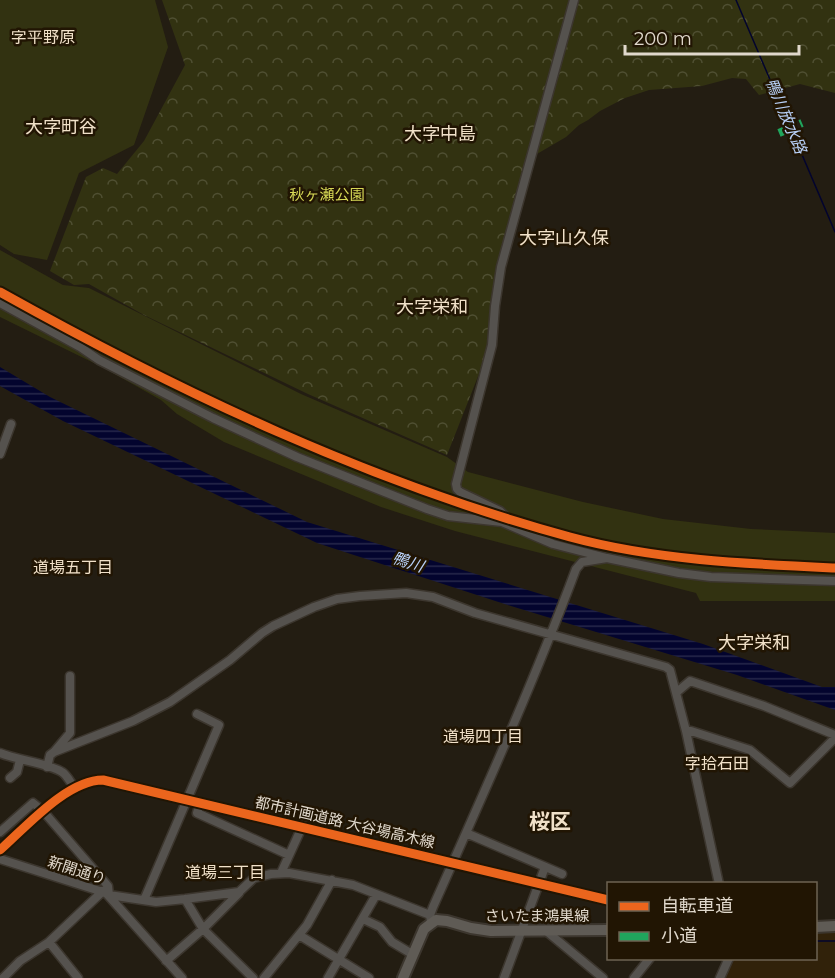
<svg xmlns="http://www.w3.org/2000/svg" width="835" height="978" viewBox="0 0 835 978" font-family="Montserrat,'Noto Sans JP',sans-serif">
	<defs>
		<pattern id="park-crowns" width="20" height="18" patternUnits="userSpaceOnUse" patternTransform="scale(1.5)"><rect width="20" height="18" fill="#323211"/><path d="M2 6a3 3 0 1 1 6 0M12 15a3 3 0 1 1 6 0" fill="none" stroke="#4f4f32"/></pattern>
		<pattern id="water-rules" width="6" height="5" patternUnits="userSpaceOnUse" patternTransform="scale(1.5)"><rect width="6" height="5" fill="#03042e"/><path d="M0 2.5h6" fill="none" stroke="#27284b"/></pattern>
	</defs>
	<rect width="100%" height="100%" fill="#231d12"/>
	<!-- built -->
	<path fill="#31220a" d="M 835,932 L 835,978 L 725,978 L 734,959 L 816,958 L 816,933 Z"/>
	<!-- grass -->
	<path fill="#323211" d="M 0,0 L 155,0 L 168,47 L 134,145 L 79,173 L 47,260 L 14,254 L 0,245 Z
		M 0,250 L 63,285 L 89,288 L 301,394 L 447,457 L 468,472 L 583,502 L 663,519 L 751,529 L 835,533 L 835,601 L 700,601 L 696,593 L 455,531 L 381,507 L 224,442 L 177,414 L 161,400 L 102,367 L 0,317 Z"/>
	<!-- park -->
	<path fill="url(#park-crowns)" d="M 162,0 L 835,0 L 835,93 L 800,84 L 759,95 L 746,79 L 732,78 L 702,86 L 649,90 L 625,98 L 600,111 L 588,120 L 579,125 L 566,137 L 530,158 L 507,241 L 490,346 L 447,455 L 308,394 L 144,315 L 89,284 L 74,285 L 50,271 L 86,177 L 103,168 L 117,174 L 144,141 L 185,65 Z"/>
	<!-- water -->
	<path fill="url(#water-rules)" d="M 0,367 L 50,397 L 307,522 L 703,644 L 822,687 L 835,687 L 835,710 L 737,675 L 511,606 L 317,543 L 63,421 L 0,386 Z"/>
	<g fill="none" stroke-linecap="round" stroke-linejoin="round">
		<!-- stream -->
		<path stroke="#03042e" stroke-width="1.5" d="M 736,0 L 835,232
			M 816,941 L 835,941"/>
		<!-- minor casing -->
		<g stroke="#3c362e" stroke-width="11">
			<path id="minor" d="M 0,303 L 80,347 L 99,360 L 213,418 L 297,457 L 427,509 L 448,516 L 502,522
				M 0,454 L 11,424
				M 607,558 L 679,573 L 711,577 L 835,581
				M 677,692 L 690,681 L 764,706 L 835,735
				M 686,731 L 691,731 L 750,750 L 790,783 L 835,738
				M 54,752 L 70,733 L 70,676
				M 0,753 C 17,760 50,764 62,772 C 67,775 70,782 74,787
				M 47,767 L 50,755 L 54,752 L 133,721 L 170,702 L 230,660 L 262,633 L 273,626 L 314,607 L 337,599 L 360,596 L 406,593 L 433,597 L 475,613 L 666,667 L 670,670 L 686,731 L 719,884
				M 10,778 L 17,772 L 20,760
				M 200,803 L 197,813 L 289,855
				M 0,832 L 33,803 L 43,811 L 108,886 L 109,895 L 156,902 L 185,899 L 239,892 L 254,878 L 271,874 L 289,873 L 353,885 L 430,915
				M 466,833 L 562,874
				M 0,850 C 26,827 67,780 103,780 L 608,900
				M 0,859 L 106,893 L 182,978
				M 281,873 L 307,816
				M 185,899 L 203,929 L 253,978
				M 144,900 L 219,725 L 197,714
				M 363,919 L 380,927 L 392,942 L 412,954
				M 431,922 L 430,915 L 433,907 C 483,795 533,684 576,569 L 582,562 L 607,558 L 553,544 L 502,522 L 504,515 L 500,511 L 460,492 L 457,489 L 456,484 L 492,345 L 495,306 L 501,267 L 574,0
				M 545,930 L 603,978
				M 299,935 L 369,978
				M 49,942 L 78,978
				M 166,961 L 203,929 L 239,893
				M 3,978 L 20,961 L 49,942 L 103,891
				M 264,978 L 307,925 L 332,880
				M 328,978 L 376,895
				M 504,978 L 545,867
				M 634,978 L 650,958
				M 720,978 L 729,958"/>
		</g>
		<!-- major casing -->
		<g stroke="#3c362e" stroke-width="14">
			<path id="major" d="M 816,927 L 835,926
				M 403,978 L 424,929 L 436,920 L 447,921 L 471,928 L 491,931 L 608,930"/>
		</g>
		<!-- minor -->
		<use href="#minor" stroke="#55524e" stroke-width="8"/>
		<!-- major -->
		<use href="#major" stroke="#5f5b55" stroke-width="10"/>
		<!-- quiet -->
		<path stroke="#20a55d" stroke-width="8" stroke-dasharray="15 8" stroke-linecap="butt" d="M 779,133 L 802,123"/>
		<!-- cycleway casing -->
		<g stroke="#211503" stroke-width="13">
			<path id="cycleway" d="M 0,292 C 181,393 369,482 570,537 C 655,560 747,564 835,568
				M 0,850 C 26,827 67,780 103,780 L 608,900"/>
		</g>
		<!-- cycleway -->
		<use href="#cycleway" stroke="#eb651d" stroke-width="9"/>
	</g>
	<g text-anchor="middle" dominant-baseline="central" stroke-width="5" stroke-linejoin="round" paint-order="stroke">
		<!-- park labels -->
		<g font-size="15" fill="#d7d956" stroke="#211503">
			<text x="327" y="194">秋ヶ瀬公園</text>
		</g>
		<!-- street labels -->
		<g font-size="15" fill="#e0d8cc" stroke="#211503">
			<text transform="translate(345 822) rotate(13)">都市計画道路 大谷場高木線</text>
			<text transform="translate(77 870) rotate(18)">新開通り</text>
			<text x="537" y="915">さいたま鴻巣線</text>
		</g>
		<!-- neighbourhood labels -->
		<g font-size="16" fill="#f1e1c9" stroke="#211503">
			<text x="43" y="37">字平野原</text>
			<text x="73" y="567">道場五丁目</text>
			<text x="483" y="736">道場四丁目</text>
			<text x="717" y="763">字拾石田</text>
			<text x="225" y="872">道場三丁目</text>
		</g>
		<!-- water labels -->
		<g font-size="16" font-style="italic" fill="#b8d0f7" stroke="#211503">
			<text transform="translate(786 116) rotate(67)">鴨川放水路</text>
			<text transform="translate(408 562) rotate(18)">鴨川</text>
		</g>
		<!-- quarter labels -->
		<g font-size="18" fill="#f1e1c9" stroke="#211503">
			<text x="61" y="127">大字町谷</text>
			<text x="440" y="134">大字中島</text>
			<text x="564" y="238">大字山久保</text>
			<text x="432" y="307">大字栄和</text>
			<text x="754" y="643">大字栄和</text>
		</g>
		<!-- district labels -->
		<g font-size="21" font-weight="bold" fill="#f1e1c9" stroke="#211503">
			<text x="550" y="821">桜区</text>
		</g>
	</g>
	<!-- legend -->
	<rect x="607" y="882" width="210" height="78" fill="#211503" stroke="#6d6353" stroke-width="1.5"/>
	<rect x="619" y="902" width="30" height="9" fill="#eb651d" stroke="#6d6353" stroke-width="1.5"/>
	<text x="661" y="912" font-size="18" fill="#e0d8cc">自転車道</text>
	<rect x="619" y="932" width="30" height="9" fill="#20a55d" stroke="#6d6353" stroke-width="1.5"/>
	<text x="661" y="942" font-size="18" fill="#e0d8cc">小道</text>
	<!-- scale -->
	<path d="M625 45v9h174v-9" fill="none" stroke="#e0d8cc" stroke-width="3"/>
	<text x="634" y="45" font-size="18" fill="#e0d8cc" stroke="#211503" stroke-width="4.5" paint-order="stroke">200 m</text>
</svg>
